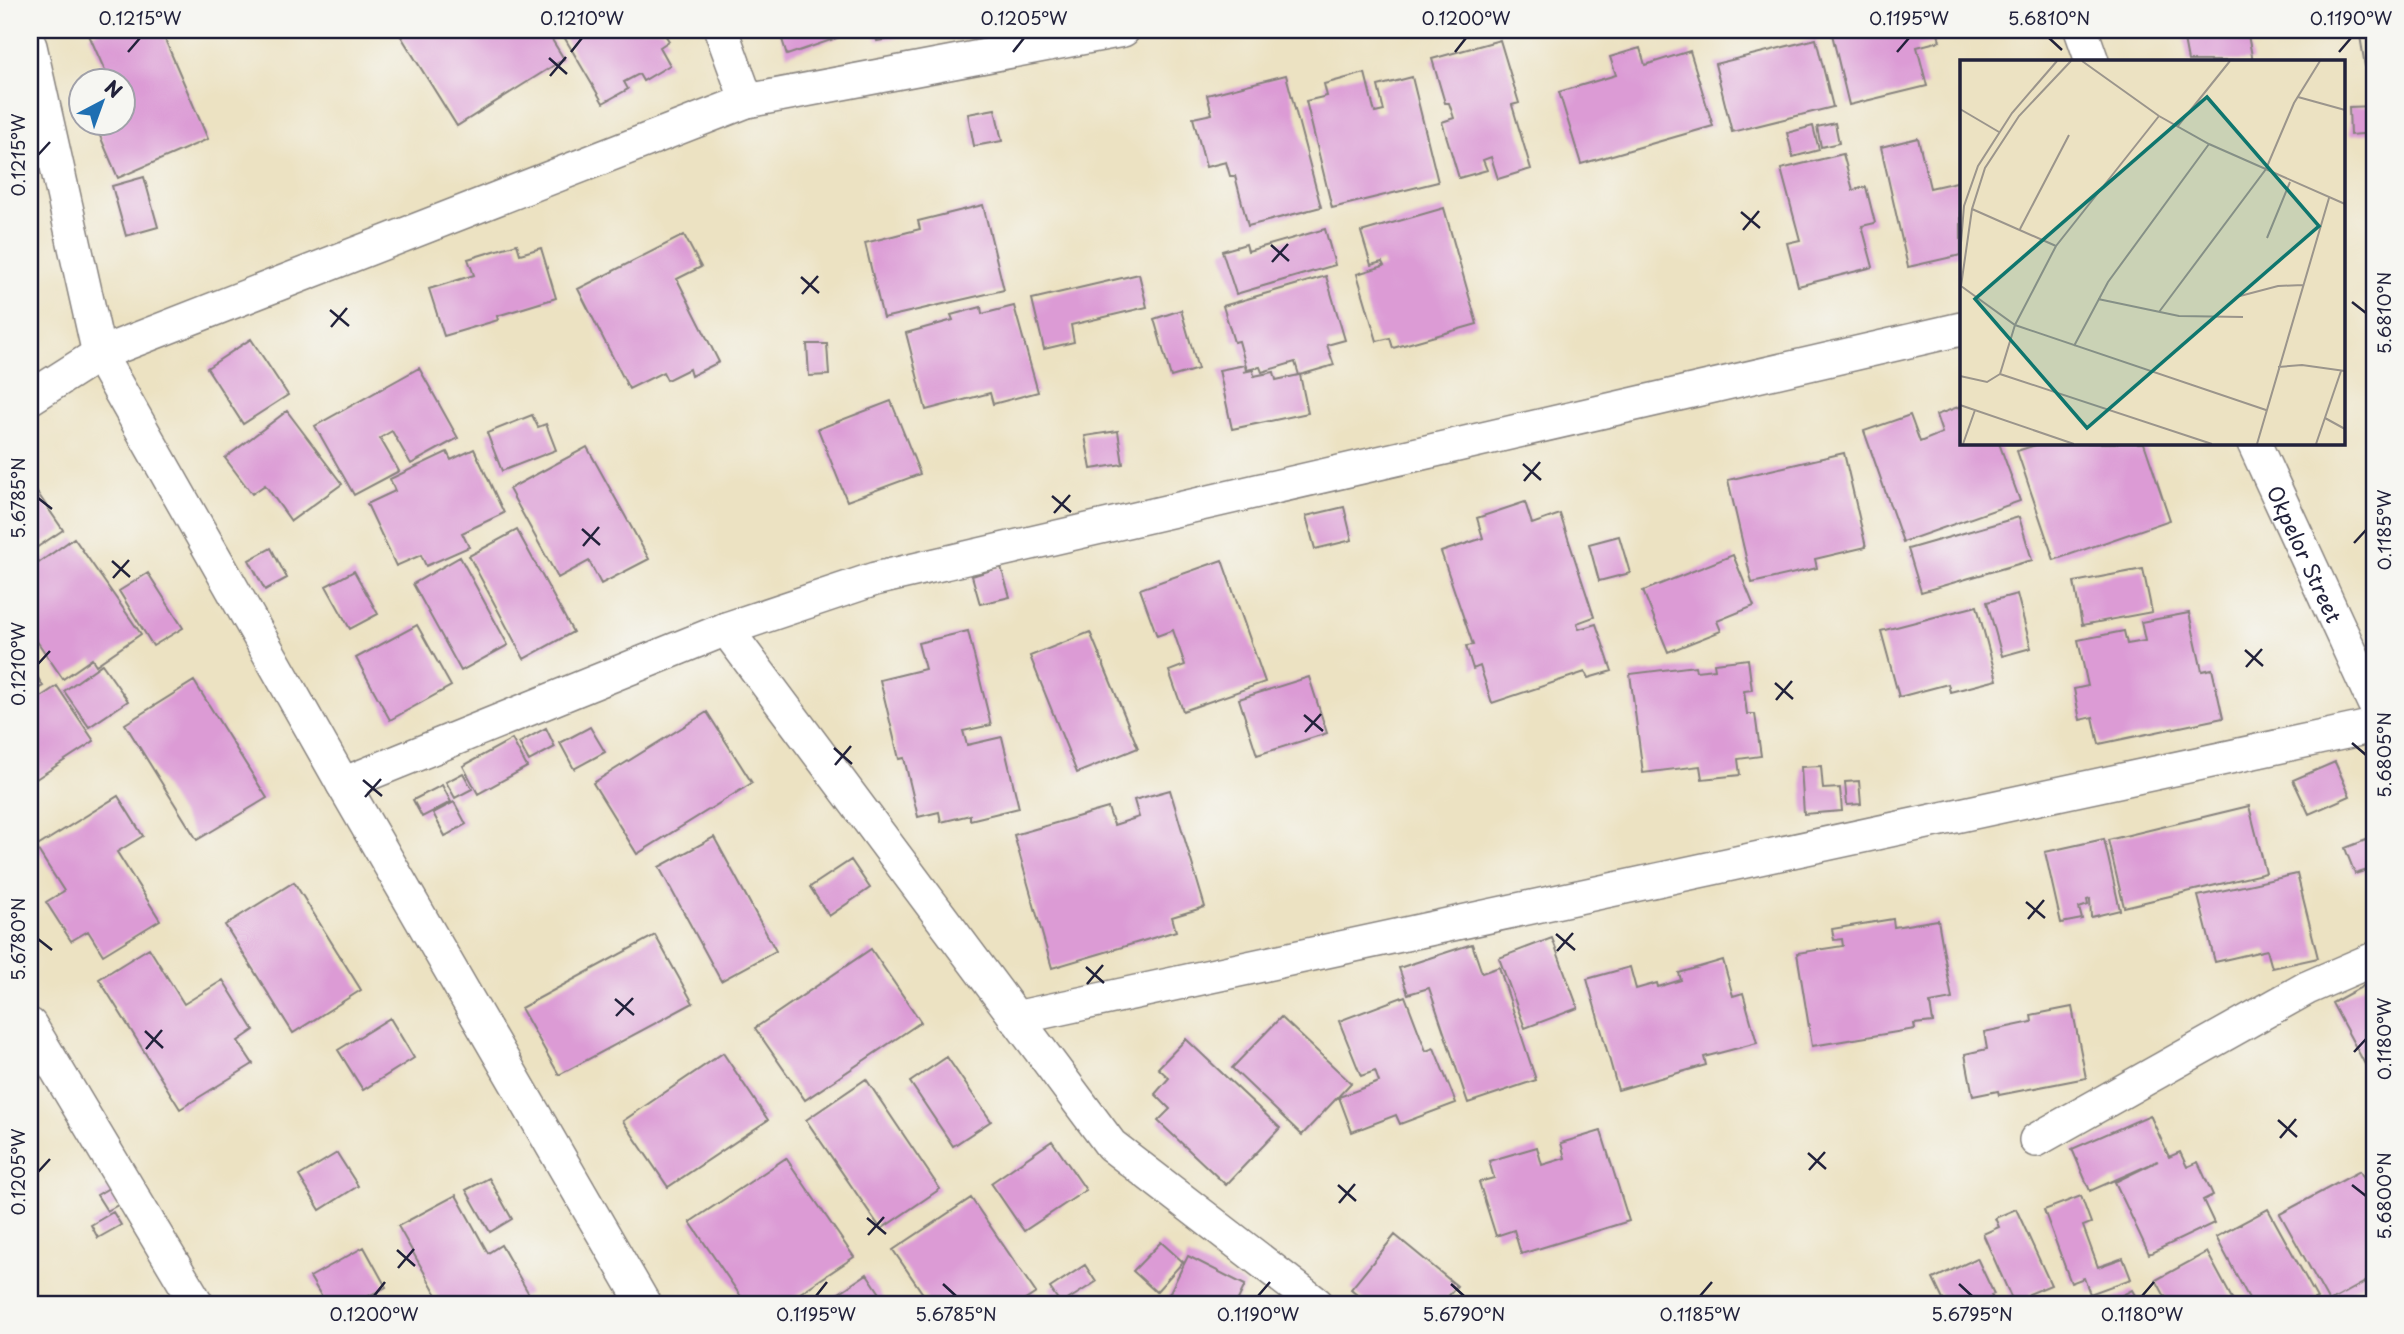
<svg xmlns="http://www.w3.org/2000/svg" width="2404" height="1334" viewBox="0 0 2404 1334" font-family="'Playpen Sans',sans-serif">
	<rect width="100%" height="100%" fill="#f6f6f2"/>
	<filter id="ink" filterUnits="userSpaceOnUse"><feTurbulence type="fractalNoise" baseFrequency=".0143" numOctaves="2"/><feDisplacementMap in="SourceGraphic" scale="14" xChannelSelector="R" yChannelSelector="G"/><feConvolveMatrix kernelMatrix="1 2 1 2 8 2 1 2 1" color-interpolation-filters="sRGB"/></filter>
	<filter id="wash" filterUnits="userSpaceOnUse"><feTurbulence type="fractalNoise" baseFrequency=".00686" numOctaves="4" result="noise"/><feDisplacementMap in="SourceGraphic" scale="28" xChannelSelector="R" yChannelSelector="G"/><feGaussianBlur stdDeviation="1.57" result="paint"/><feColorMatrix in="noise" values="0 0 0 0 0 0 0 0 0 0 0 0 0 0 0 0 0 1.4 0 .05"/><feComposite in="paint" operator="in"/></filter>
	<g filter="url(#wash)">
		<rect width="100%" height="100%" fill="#ece2c2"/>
		<g id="blocks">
			<!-- building -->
			<path fill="#dc9bd5" d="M 101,30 L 161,30 L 208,139 L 118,178 L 94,122 L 122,122 L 122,80 L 109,80 L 89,35 Z
				M 397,30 L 546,30 L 564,59 L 457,126 Z
				M 560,30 L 662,30 L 669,41 L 660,47 L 670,65 L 643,81 L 639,74 L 624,82 L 628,89 L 603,103 Z
				M 779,30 L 837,30 L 840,37 L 787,55 Z
				M 874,30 L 934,30 L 934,31 L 877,41 Z
				M 1831,30 L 1937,30 L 1940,41 L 1917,47 L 1927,86 L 1849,105 Z
				M 2247,30 L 2253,61 L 2188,61 L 2184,40 Z
				M 2324,30 L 2354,30 L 2354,31 L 2326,37 Z
				M 2359,30 L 2374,30 L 2374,65 L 2365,66 Z
				M 1816,39 L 1833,107 L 1732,132 L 1715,64 Z
				M 1500,40 L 1519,103 L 1512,105 L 1531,169 L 1498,179 L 1491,157 L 1483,160 L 1487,170 L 1459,178 L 1442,122 L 1454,118 L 1449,103 L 1445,103 L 1432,59 Z
				M 1640,48 L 1645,65 L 1690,51 L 1713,126 L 1581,164 L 1559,92 L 1616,75 L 1610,57 Z
				M 1365,73 L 1375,113 L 1384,111 L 1378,86 L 1412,77 L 1438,182 L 1332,208 L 1306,101 L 1327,96 L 1324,84 Z
				M 1286,75 L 1321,207 L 1248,226 L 1235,176 L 1230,176 L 1226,162 L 1206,167 L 1193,118 L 1212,114 L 1207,95 Z
				M 2374,106 L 2374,133 L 2350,135 L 2349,107 Z
				M 995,109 L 1002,141 L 974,146 L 968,114 Z
				M 1835,123 L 1839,143 L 1821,147 L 1817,127 Z
				M 1813,126 L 1819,150 L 1793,157 L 1787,133 Z
				M 30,127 L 41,169 L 30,171 Z
				M 1918,138 L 1930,188 L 1961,181 L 1961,255 L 1908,267 L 1881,147 Z
				M 1843,154 L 1853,190 L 1866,187 L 1875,223 L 1862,226 L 1873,267 L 1798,286 L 1787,243 L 1800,240 L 1781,169 Z
				M 144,177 L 158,227 L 126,236 L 112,186 Z
				M 983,205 L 1004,290 L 883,318 L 865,243 L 920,229 L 918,221 Z
				M 1444,208 L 1477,324 L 1393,348 L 1390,338 L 1377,341 L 1357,274 L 1384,266 L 1382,262 L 1371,265 L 1361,232 Z
				M 1325,229 L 1335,265 L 1236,294 L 1222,251 L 1246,244 L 1248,251 Z
				M 684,235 L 701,267 L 677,279 L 719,362 L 691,376 L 689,369 L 667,380 L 663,372 L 629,389 L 578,289 Z
				M 517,244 L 520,254 L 541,248 L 556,298 L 497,316 L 498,320 L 444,336 L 429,289 L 474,275 L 468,259 Z
				M 1139,274 L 1147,307 L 1071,325 L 1074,342 L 1044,349 L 1032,299 Z
				M 1326,276 L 1345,340 L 1327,345 L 1334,365 L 1300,375 L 1308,413 L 1232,429 L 1219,370 L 1245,365 L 1246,371 L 1243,372 L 1253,370 L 1254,376 L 1274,372 L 1276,380 L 1299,375 L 1295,362 L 1262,372 L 1260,367 L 1247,370 L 1239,341 L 1234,342 L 1223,306 Z
				M 1014,306 L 1038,392 L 993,404 L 990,393 L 926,410 L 906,333 L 953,320 L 951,315 L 981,307 L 982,314 Z
				M 1181,310 L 1198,369 L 1171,377 L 1154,319 Z
				M 251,339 L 288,395 L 243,424 L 207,368 Z
				M 807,344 L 827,344 L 829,375 L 809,376 Z
				M 419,368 L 458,438 L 411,464 L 392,431 L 380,438 L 399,471 L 354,495 L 315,426 Z
				M 891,401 L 920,474 L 847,501 L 818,429 Z
				M 1961,406 L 1961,443 L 1999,443 L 2020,501 L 1903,542 L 1864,431 L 1910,415 L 1920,442 L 1942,433 L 1936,415 Z
				M 287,411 L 342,484 L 291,521 L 265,485 L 252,494 L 225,458 Z
				M 532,415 L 538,427 L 546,424 L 556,450 L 502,471 L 487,433 Z
				M 1118,431 L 1123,464 L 1091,469 L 1085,436 Z
				M 2042,443 L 2144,443 L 2170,520 L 2054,560 L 2017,451 Z
				M 587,447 L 649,559 L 601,584 L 589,561 L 558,578 L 509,489 Z
				M 474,449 L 504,513 L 462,533 L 469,547 L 426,566 L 421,555 L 396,566 L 367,504 L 395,491 L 390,479 L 447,452 L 451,460 Z
				M 1844,453 L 1866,547 L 1815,559 L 1817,568 L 1752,583 L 1728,480 Z
				M 30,482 L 63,530 L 30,552 Z
				M 1525,502 L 1532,524 L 1560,514 L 1594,617 L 1577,623 L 1579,629 L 1596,624 L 1612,671 L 1588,678 L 1585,672 L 1492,703 L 1480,666 L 1473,669 L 1466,646 L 1473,645 L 1441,552 L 1483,538 L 1477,518 Z
				M 1344,507 L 1352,540 L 1315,549 L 1306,516 Z
				M 2019,517 L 2032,560 L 1921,592 L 1908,549 Z
				M 517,530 L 573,632 L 524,659 L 469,556 Z
				M 1619,536 L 1630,573 L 1599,581 L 1589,544 Z
				M 74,538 L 141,634 L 96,665 L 92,659 L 63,679 L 30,631 L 30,569 Z
				M 271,548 L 287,578 L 265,590 L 249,560 Z
				M 1733,555 L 1754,606 L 1717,621 L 1721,631 L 1668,652 L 1643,591 Z
				M 460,557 L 508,645 L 461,671 L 413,584 Z
				M 1222,560 L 1265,682 L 1183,711 L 1169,671 L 1185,665 L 1173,630 L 1157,636 L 1140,589 Z
				M 1001,567 L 1010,597 L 980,604 L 972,576 Z
				M 2143,569 L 2152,612 L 2082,625 L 2074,582 Z
				M 354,571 L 378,614 L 350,629 L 326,586 Z
				M 148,573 L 183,628 L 153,646 L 119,591 Z
				M 2017,594 L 2031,648 L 2002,656 L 1987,602 Z
				M 1977,606 L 1997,680 L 1950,692 L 1948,684 L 1899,697 L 1881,631 Z
				M 2189,613 L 2202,671 L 2212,669 L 2223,718 L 2099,744 L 2093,717 L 2080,720 L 2074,689 L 2088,686 L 2078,640 L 2124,631 L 2127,644 L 2145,641 L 2141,622 Z
				M 417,625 L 451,686 L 390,720 L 356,658 Z
				M 968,631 L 991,725 L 963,731 L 967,745 L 1002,737 L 1019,808 L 970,820 L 970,815 L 941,822 L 939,812 L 918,817 L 904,758 L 899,759 L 880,680 L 925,669 L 918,643 Z
				M 1090,632 L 1138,748 L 1077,773 L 1030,656 Z
				M 1748,659 L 1752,690 L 1744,691 L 1747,714 L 1755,714 L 1761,756 L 1738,759 L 1740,775 L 1702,779 L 1700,766 L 1643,773 L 1630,674 L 1695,666 L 1696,671 L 1715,669 L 1714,663 Z
				M 102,664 L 128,701 L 89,727 L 64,691 Z
				M 30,665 L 43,686 L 30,693 Z
				M 1309,677 L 1327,733 L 1257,755 L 1239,699 Z
				M 194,681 L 267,798 L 197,840 L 125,724 Z
				M 57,686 L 94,741 L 30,783 L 30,704 Z
				M 707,712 L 752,783 L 637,854 L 593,783 Z
				M 590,727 L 605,752 L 574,769 L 560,743 Z
				M 546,728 L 555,747 L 529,761 L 519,743 Z
				M 512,739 L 527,767 L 478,794 L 463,766 Z
				M 2335,762 L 2350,796 L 2309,814 L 2293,780 Z
				M 1821,766 L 1823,789 L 1840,788 L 1842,811 L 1804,814 L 1801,767 Z
				M 463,773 L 472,789 L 455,798 L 446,782 Z
				M 1859,781 L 1861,804 L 1847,805 L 1845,782 Z
				M 442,785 L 451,802 L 422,817 L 413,800 Z
				M 1170,790 L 1205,907 L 1172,917 L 1176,931 L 1052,968 L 1014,835 L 1108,808 L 1114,825 L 1139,817 L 1134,800 Z
				M 118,796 L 143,836 L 117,852 L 160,920 L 103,955 L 88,931 L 71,941 L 46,902 L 64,891 L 36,847 Z
				M 454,802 L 466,824 L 445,836 L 433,813 Z
				M 2249,806 L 2266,873 L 2124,907 L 2108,840 Z
				M 714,837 L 776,951 L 721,981 L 659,867 Z
				M 2374,837 L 2374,868 L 2355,874 L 2345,848 Z
				M 2104,839 L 2120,910 L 2091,917 L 2090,899 L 2087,900 L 2088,905 L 2079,908 L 2082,919 L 2061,923 L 2045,852 Z
				M 851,860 L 870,888 L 829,916 L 810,887 Z
				M 2297,874 L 2318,958 L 2272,968 L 2267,950 L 2215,962 L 2198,896 Z
				M 294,882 L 361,990 L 293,1033 L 225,925 Z
				M 1893,919 L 1894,927 L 1938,920 L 1952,999 L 1930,1003 L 1933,1022 L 1914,1024 L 1915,1029 L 1812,1046 L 1797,953 L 1843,946 L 1842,939 L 1834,940 L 1832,929 Z
				M 655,935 L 693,1003 L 559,1075 L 521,1008 Z
				M 1552,938 L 1578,1008 L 1525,1028 L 1499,958 Z
				M 1472,944 L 1482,973 L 1499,967 L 1536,1080 L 1468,1103 L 1429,988 L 1408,994 L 1399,968 Z
				M 149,948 L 184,1004 L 223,980 L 254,1030 L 238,1041 L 253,1064 L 180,1109 L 99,979 Z
				M 871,949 L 921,1022 L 805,1100 L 755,1028 Z
				M 1723,960 L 1733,996 L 1743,993 L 1757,1043 L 1704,1057 L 1706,1065 L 1618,1090 L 1587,979 L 1630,967 L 1636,989 L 1657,983 L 1658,987 L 1681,980 L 1679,973 Z
				M 2374,980 L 2374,1081 L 2332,1003 Z
				M 1405,996 L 1426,1051 L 1434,1048 L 1456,1103 L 1400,1124 L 1396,1115 L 1352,1132 L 1339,1097 L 1379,1082 L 1375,1071 L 1361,1076 L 1339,1021 Z
				M 2072,1007 L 2086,1078 L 1999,1095 L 1998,1091 L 1973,1096 L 1965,1054 L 1987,1049 L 1984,1032 L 2032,1022 L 2031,1015 Z
				M 1281,1017 L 1351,1083 L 1302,1135 L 1232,1068 Z
				M 390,1018 L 414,1058 L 363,1090 L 338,1050 Z
				M 1186,1039 L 1280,1128 L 1226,1185 L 1158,1121 L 1170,1109 L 1155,1094 L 1169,1078 L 1158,1068 Z
				M 723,1053 L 768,1120 L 668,1187 L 623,1121 Z
				M 947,1057 L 991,1121 L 953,1146 L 910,1082 Z
				M 866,1079 L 940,1189 L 881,1229 L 806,1120 Z
				M 2150,1115 L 2169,1157 L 2180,1152 L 2187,1167 L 2198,1162 L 2213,1195 L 2203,1200 L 2214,1223 L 2149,1254 L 2115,1182 L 2158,1161 L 2090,1191 L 2072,1149 Z
				M 1601,1131 L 1629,1221 L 1521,1254 L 1514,1230 L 1496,1236 L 1479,1182 L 1494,1178 L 1489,1161 L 1537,1147 L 1542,1165 L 1565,1158 L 1561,1143 Z
				M 1052,1141 L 1086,1190 L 1024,1231 L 991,1183 Z
				M 337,1153 L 358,1186 L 320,1210 L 299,1176 Z
				M 786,1158 L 854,1257 L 784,1304 L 746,1304 L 690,1222 Z
				M 2360,1171 L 2374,1198 L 2374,1277 L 2329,1302 L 2280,1214 Z
				M 489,1178 L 512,1219 L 490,1232 L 466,1190 Z
				M 116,1184 L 125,1201 L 107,1211 L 97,1195 Z
				M 456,1195 L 488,1253 L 501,1245 L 529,1294 L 519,1299 L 522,1304 L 442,1304 L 398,1226 Z
				M 2081,1196 L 2091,1223 L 2083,1226 L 2098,1267 L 2123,1258 L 2131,1279 L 2090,1294 L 2084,1278 L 2071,1283 L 2044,1210 Z
				M 971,1198 L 1036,1293 L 1019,1304 L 930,1304 L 893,1250 Z
				M 2016,1209 L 2051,1285 L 2029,1294 L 2032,1302 L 2028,1304 L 2014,1304 L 1983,1234 L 1999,1227 L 1995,1218 Z
				M 2268,1209 L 2317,1298 L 2304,1304 L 2287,1302 L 2252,1304 L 2216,1237 Z
				M 113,1212 L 121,1225 L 98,1238 L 91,1225 Z
				M 1395,1235 L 1457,1286 L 1442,1304 L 1369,1304 L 1351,1289 Z
				M 1161,1242 L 1183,1262 L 1156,1292 L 1133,1271 Z
				M 364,1247 L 386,1287 L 354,1304 L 326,1304 L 310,1277 Z
				M 2207,1252 L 2235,1304 L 2169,1304 L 2156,1280 Z
				M 1188,1256 L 1245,1285 L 1236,1304 L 1164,1304 Z
				M 1977,1258 L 1994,1294 L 1991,1295 L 1995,1304 L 1945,1304 L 1933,1279 Z
				M 1085,1265 L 1096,1282 L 1061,1304 L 1050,1288 Z
				M 867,1274 L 887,1304 L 823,1304 Z
				M 2132,1290 L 2140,1304 L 2105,1304 Z"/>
		</g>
	</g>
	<g filter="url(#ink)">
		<use href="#blocks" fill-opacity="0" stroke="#87827e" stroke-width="2"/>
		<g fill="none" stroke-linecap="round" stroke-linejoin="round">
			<!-- minor casing -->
			<g stroke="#87827e" stroke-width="36">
				<g id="minor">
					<path d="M 721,30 L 747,101"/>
					<path d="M 2081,30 L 2092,61"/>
					<path d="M 30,46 L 99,354 L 343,784 L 644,1304"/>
					<path d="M 30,398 L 99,354 L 747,101 L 1123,30"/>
					<path id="s1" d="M 2254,443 L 2374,703"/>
					<path d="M 726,629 L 1111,1145 L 1317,1304"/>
					<path d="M 343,784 L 726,629 L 875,579 L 1961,329"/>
					<path d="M 1015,1018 L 2374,726"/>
					<path d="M 30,1025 L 197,1304"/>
					<path d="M 2036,1140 L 2307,988 L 2374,959"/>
				</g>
			</g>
			<!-- minor -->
			<use href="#minor" stroke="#fff" stroke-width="33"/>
		</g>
	</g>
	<!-- ticks -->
	<path fill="none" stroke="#22223b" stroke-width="2.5" d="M 2049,38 L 2062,50M 128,52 L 140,38M 571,52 L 582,38M 1013,52 L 1024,38M 1455,52 L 1466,38M 1897,52 L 1909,38M 2339,52 L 2351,38M 549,58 L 567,74M 550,76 L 566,57M 38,155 L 50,142M 1741,212 L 1760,228M 1743,230 L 1759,211M 1271,245 L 1289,261M 1272,262 L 1288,244M 801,277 L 819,293M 802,294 L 818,276M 2352,302 L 2366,313M 330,310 L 349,326M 331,327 L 347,308M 1523,464 L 1541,480M 1524,481 L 1540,462M 1052,496 L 1071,512M 38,498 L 52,509M 1054,513 L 1070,495M 582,529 L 600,545M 2354,543 L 2366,530M 583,546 L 599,527M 112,561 L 130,577M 113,578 L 129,560M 2245,650 L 2263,666M 38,664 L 50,651M 2246,667 L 2262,649M 1775,683 L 1793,699M 1776,700 L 1792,681M 1304,715 L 1323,731M 1305,732 L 1321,714M 2352,743 L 2366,755M 834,748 L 852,764M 835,765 L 851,746M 363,780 L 382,796M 365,797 L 381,779M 2026,902 L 2045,918M 2028,919 L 2044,900M 1556,934 L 1575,950M 38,939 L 52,950M 1557,951 L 1573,933M 1086,967 L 1104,983M 1087,984 L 1103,965M 615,999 L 634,1015M 616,1016 L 633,998M 145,1031 L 163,1048M 146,1049 L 162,1030M 2354,1052 L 2366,1039M 2278,1120 L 2297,1137M 2280,1138 L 2296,1119M 1808,1153 L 1826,1169M 1809,1170 L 1825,1152M 38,1172 L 50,1159M 1338,1185 L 1356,1201M 2352,1185 L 2366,1196M 1339,1203 L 1355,1184M 867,1218 L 886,1234M 868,1235 L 884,1217M 397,1250 L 415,1266M 398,1268 L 414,1249M 943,1284 L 956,1296M 1451,1284 L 1464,1296M 1959,1284 L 1972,1296M 374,1296 L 385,1282M 816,1296 L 827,1282M 1258,1296 L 1270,1282M 1700,1296 L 1712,1282M 2142,1296 L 2154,1282"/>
	<g text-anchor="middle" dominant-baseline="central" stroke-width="5" stroke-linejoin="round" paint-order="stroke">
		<!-- street labels -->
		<g font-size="21" fill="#22223b" stroke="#f6f6f2">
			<text stroke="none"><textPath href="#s1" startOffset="122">Okpelor Street</textPath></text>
		</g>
	</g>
	<!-- overview -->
	<g transform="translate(1960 60)">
		<rect width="385" height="385" fill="#ece2c2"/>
		<path fill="none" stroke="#9b958c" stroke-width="2" d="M 122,1 L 199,56 L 249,84 L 385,144M 338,37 L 385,50M 0,49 L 39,72M 199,56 L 96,186 L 55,265 L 40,314 L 252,384M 217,67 L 270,1M 12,149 L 96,186M 60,169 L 109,75M 307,178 L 330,122M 0,195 L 4,146 L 18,106 L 52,53 L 97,1M 1,226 L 55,265 L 306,350M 1,226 L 12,149 L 25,108 L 59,56 L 111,1M 280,236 L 318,226 L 343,225M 138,239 L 219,256 L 283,257M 199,252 L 306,109 L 334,43 L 360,1M 114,286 L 148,222 L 249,84M 318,307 L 342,305 L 385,311M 0,316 L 27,322 L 40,314M 0,345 L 114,384M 365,358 L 385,369M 3,384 L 15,350M 297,384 L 369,138M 356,384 L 381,311"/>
		<path fill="#0f766e" fill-opacity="0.15" stroke="#0f766e" stroke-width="3.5" d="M 247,37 L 359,166 L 127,368 L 15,239 Z"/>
		<rect width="385" height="385" fill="none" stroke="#22223b" stroke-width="3.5"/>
	</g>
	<!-- margin -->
	<rect width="2404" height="1334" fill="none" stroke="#f6f6f2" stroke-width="77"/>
	<!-- north arrow -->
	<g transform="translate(102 102) rotate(41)"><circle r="33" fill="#f6f6f2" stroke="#a1a1a9" stroke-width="2"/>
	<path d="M0-5L12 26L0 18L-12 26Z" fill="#1f6fb2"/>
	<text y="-10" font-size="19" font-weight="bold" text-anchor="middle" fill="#22223b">N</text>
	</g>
	<rect x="38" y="38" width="2328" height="1258" fill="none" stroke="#22223b" stroke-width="2.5"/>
	<g font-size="18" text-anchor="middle" fill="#22223b">
		<text x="140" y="25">0.1215°W</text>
		<text x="582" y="25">0.1210°W</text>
		<text x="1024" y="25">0.1205°W</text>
		<text x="1466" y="25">0.1200°W</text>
		<text x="1909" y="25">0.1195°W</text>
		<text x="2049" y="25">5.6810°N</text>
		<text x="2351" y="25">0.1190°W</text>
		<text transform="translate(19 155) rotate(-90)" y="6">0.1215°W</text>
		<text transform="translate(2385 313) rotate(-90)" y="6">5.6810°N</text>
		<text transform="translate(19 498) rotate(-90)" y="6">5.6785°N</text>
		<text transform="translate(2385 530) rotate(-90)" y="6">0.1185°W</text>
		<text transform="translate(19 664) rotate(-90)" y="6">0.1210°W</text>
		<text transform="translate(2385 755) rotate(-90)" y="6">5.6805°N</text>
		<text transform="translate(19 939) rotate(-90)" y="6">5.6780°N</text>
		<text transform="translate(2385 1039) rotate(-90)" y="6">0.1180°W</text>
		<text transform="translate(19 1172) rotate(-90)" y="6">0.1205°W</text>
		<text transform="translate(2385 1196) rotate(-90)" y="6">5.6800°N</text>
		<text x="374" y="1321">0.1200°W</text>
		<text x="816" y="1321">0.1195°W</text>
		<text x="956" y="1321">5.6785°N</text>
		<text x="1258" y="1321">0.1190°W</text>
		<text x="1464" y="1321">5.6790°N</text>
		<text x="1700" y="1321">0.1185°W</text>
		<text x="1972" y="1321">5.6795°N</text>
		<text x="2142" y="1321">0.1180°W</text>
	</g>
</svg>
